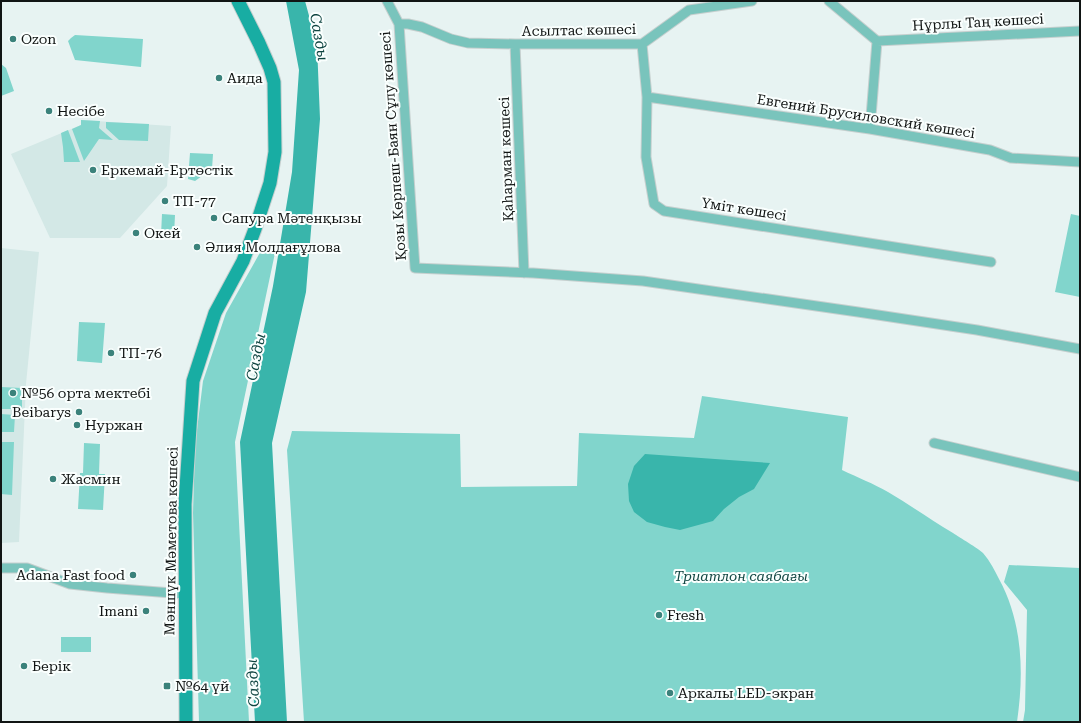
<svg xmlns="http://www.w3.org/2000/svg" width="1081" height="723" viewBox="0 0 1081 723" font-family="'Roboto Serif',serif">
	<rect width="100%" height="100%" fill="#e7f3f2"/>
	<!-- built -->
	<path fill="#d3e8e6" d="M 81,120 L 171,126 L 167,186 L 120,238 L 50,238 L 11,154 L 81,125 Z
		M 1,248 L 39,252 L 26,384 L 19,542 L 1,543 Z"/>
	<!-- green -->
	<path fill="#81d5cc" d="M 75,35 L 143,39 L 141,67 L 75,60 L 68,41 L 71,38 Z
		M 1,64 L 6,68 L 14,91 L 1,96 Z
		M 81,120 L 100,121 L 99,128 L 113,140 L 99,139 L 84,161 L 72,129 L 81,125 Z
		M 106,122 L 149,124 L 148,141 L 119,140 L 106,128 Z
		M 68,130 L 80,162 L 64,162 L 63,147 L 61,133 Z
		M 190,153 L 213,154 L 212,169 L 195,181 L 188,179 Z
		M 162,214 L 175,215 L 174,236 L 161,235 Z
		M 1071,214 L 1080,216 L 1080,297 L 1055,292 Z
		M 262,249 L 275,253 L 235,442 L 249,722 L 199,722 L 193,513 L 195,446 L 203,381 L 226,313 Z
		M 79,322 L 105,323 L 102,363 L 77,361 Z
		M 1,387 L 22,388 L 22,409 L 1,409 Z
		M 702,396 L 848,417 L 842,470 C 857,477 874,484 888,492 C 910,505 931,520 953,533 C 960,538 978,548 983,553 C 990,561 995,571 999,579 C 1023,623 1024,674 1017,722 L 304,722 L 287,450 L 292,431 L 460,434 L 461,487 L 577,486 L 579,433 L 694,438 Z
		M 1,414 L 15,415 L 14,432 L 1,432 Z
		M 1,442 L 14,442 L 12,495 L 1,494 Z
		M 84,443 L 100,444 L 99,474 L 105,474 L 103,510 L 78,509 L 80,473 L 83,473 Z
		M 1009,565 L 1080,568 L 1080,722 L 1023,722 L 1025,710 L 1027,610 L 1004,582 Z
		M 61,637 L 91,637 L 91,652 L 61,652 Z"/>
	<!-- water -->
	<path fill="#39b5ab" d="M 286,1 L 305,1 L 317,45 L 320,119 L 306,292 L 272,443 L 287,722 L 255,722 L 240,442 L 273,286 L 292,172 L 299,70 Z
		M 645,454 L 770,463 L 754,489 L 739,497 L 724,509 L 713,521 L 680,530 L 665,527 L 647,522 L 634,512 L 629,501 L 628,484 L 634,466 Z"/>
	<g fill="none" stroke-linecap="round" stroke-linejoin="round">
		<!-- street casing -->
		<g stroke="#c5cfce" stroke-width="11">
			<path id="street" d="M 387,1 L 399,24 L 415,268 L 533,273 L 643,281 L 858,312 L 977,330 L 1080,349
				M 829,1 L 877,41
				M 399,24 L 408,24 L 422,27 L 451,39 L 468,43 L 515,44 L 642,44 L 689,10 L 752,1
				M 877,41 L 1080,31
				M 515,44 L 524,273
				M 642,44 L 647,97 L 646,157 L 654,204 L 664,211 L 991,262
				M 647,97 L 870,129 L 990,150 L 1011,158 L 1080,162
				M 870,129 L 877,41
				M 934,443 L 1080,477
				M 1,568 L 27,568 L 70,584 L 107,588 L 185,594"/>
		</g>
		<!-- secondary casing -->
		<g stroke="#c5cfce" stroke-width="15">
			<path id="secondary" d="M 186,722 L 185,504 L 193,381 L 215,313 L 243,261 L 255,229 L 270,183 L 275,152 L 274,82 L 270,68 L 259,43 L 238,1"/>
		</g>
		<!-- street -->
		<use href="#street" stroke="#79c4bc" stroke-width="9"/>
		<!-- secondary -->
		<use href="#secondary" stroke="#18ada3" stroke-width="13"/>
	</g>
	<!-- markers -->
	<g fill="#3b827b" stroke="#fafffe" stroke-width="1.5">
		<circle cx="13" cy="39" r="4"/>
		<circle cx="219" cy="78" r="4"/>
		<circle cx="49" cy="111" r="4"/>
		<circle cx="93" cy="170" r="4"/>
		<circle cx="165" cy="201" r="4"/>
		<circle cx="214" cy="218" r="4"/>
		<circle cx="136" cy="233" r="4"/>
		<circle cx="197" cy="247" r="4"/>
		<circle cx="111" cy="353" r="4"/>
		<circle cx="13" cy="393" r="4"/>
		<circle cx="79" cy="412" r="4"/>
		<circle cx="77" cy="425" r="4"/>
		<circle cx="53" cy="479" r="4"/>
		<circle cx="133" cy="575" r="4"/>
		<circle cx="146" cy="611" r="4"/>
		<circle cx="659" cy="615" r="4"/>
		<circle cx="24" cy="666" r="4"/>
		<rect x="163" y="682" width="8" height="8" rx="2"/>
		<circle cx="670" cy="693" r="4"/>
	</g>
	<g text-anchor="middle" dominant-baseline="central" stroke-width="4" stroke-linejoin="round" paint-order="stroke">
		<!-- street labels -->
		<g font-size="14" fill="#111514" stroke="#fafffe">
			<text transform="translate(978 22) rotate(-3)">Нұрлы Таң көшесі</text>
			<text transform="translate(579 30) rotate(-1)">Асылтас көшесі</text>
			<text transform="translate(866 116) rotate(9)">Евгений Брусиловский көшесі</text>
			<text transform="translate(393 146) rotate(-94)">Қозы Көрпеш-Баян Сұлу көшесі</text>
			<text transform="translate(506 159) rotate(-92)">Қаһарман көшесі</text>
			<text transform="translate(744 209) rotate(9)">Үміт көшесі</text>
			<text transform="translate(171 541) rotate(-89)">Мәншүк Мәметова көшесі</text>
		</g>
		<!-- poi labels -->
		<g font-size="14" fill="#111514" stroke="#fafffe" text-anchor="start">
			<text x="21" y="39">Ozon</text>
			<text x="227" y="78">Аида</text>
			<text x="57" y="111">Несібе</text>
			<text x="101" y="170">Еркемай-Ертөстік</text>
			<text x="173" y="201">ТП-77</text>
			<text x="222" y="218">Сапура Мәтенқызы</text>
			<text x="144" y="233">Окей</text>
			<text x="205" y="247">Әлия Молдағұлова</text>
			<text x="119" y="353">ТП-76</text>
			<text x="21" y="393">№56 орта мектебі</text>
			<text x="71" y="412" text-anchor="end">Beibarys</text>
			<text x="85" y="425">Нуржан</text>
			<text x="61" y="479">Жасмин</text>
			<text x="125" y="575" text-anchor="end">Adana Fast food</text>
			<text x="138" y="611" text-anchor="end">Imani</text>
			<text x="667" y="615">Fresh</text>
			<text x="32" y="666">Берік</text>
			<text x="175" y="686">№64 үй</text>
			<text x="678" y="693">Аркалы LED-экран</text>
		</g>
		<!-- park labels -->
		<g font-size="14" font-style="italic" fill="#124743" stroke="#fafffe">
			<text x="741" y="576">Триатлон саябағы</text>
		</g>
		<!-- water labels -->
		<g font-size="15" font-style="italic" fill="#0e4440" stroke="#fafffe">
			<text transform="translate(319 37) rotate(80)">Сазды</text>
			<text transform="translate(256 357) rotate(-79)">Сазды</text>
			<text transform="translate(253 683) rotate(-93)">Сазды</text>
		</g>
	</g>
	<!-- border -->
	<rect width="1081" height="723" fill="none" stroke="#111514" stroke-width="4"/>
</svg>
